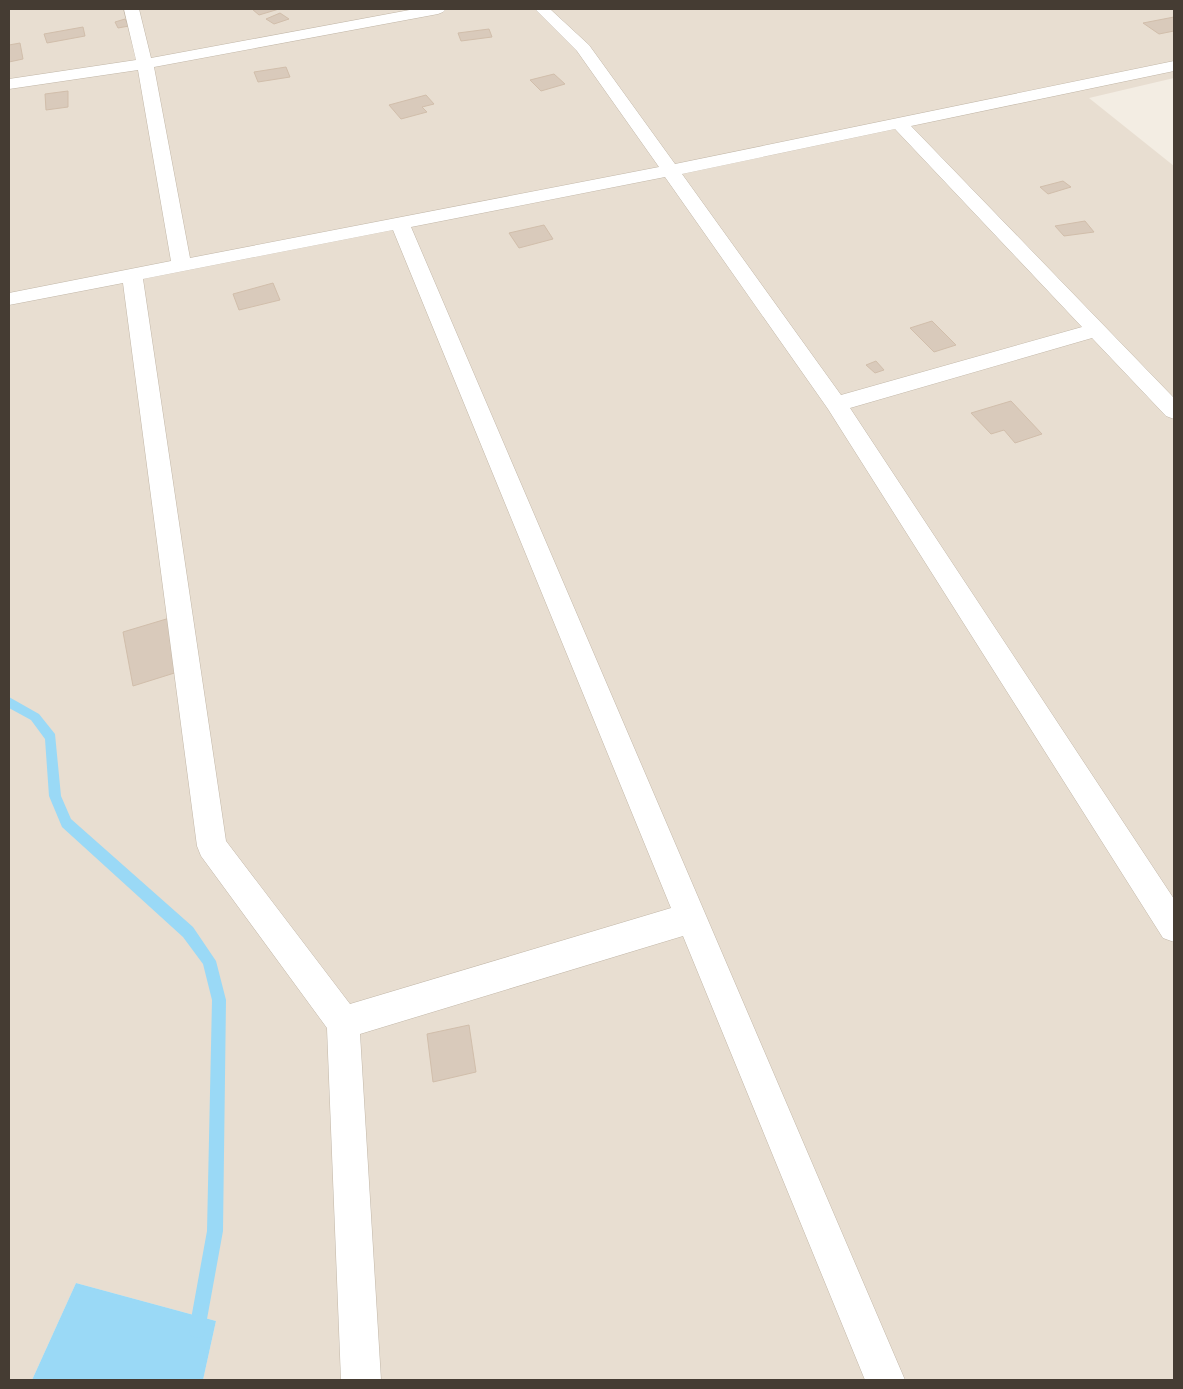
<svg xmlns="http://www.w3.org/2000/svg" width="1183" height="1389" viewBox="0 0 1183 1389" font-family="'Fira Sans',sans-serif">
	<rect width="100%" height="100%" fill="#f3ede3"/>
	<!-- residential -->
	<path fill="#e8ded1" d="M 9,9 L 1174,9 L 1174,78 L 1089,98 L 1174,166 L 1174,1380 L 203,1380 L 216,1321 L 76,1283 L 32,1380 L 9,1380 Z"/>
	<!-- water -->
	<path fill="#9ad9f6" d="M 76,1283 L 216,1321 L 203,1380 L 32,1380 Z"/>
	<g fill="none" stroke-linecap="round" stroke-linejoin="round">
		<!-- stream -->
		<path fill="#9ad9f6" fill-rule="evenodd" d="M 9,697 L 39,714 L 55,734 L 61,796 L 71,819 L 193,927 L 216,961 L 226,1000 L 223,1231 L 205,1330 L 203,1336 L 197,1338 L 191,1336 L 189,1330 L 207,1231 L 212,1000 L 203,964 L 183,937 L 62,827 L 49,796 L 45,739 L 31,720 L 9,708 Z"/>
	</g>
	<!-- building -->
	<path fill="#d9cabb" stroke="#d1beab" d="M 252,9 L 279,9 L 259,15 Z
		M 280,13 L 289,19 L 274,24 L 266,19 Z
		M 1174,17 L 1174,31 L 1159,34 L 1143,23 Z
		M 125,19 L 129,26 L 118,28 L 115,22 Z
		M 83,27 L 85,36 L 47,43 L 44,34 Z
		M 489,29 L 492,37 L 461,41 L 458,33 Z
		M 20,43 L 23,59 L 9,62 L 9,45 Z
		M 286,67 L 290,77 L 258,82 L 254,72 Z
		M 554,74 L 565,84 L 541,91 L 530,80 Z
		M 68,91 L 68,107 L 46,110 L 45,94 Z
		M 426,95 L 434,104 L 422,107 L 427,112 L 401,119 L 389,105 Z
		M 1063,181 L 1071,187 L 1048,194 L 1040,187 Z
		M 1085,221 L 1094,232 L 1064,236 L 1055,226 Z
		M 544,225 L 553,239 L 519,248 L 509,233 Z
		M 273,283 L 280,300 L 239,310 L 233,294 Z
		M 932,321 L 956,345 L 934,352 L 910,328 Z
		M 876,361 L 884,370 L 875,373 L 866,365 Z
		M 1011,401 L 1042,434 L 1015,443 L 1004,430 L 991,434 L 971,413 Z
		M 173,617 L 184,670 L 133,686 L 123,632 Z
		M 469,1025 L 476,1072 L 433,1082 L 427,1034 Z"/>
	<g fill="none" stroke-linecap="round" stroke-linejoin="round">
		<!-- minor casing -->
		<g stroke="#c2b7a8" stroke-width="1">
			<path id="minor" d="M 124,9 L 139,9 L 151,58 L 415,9 L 446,9 L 443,12 L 438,14 L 154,67 L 190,258 L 659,167 L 577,51 L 535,9 L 550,9 L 589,45 L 675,164 L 1174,61 L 1174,71 L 911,126 L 1174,398 L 1174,419 L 1166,416 L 1092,338 L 850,408 L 1174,899 L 1174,942 L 1163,938 L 828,409 L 665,177 L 411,227 L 905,1380 L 865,1380 L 683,936 L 360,1034 L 381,1380 L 341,1380 L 327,1028 L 201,856 L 197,846 L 123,283 L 9,305 L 9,293 L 171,261 L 138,70 L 9,89 L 9,79 L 136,60 ZM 895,129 L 1082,327 L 841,395 L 682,174 ZM 393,230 L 671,908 L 350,1004 L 226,841 L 143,279 Z"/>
		</g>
		<!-- minor -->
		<use href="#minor" fill="#fff" fill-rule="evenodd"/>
	</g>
	<!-- border -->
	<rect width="1183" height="1389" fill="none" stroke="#453c33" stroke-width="20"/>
</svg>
